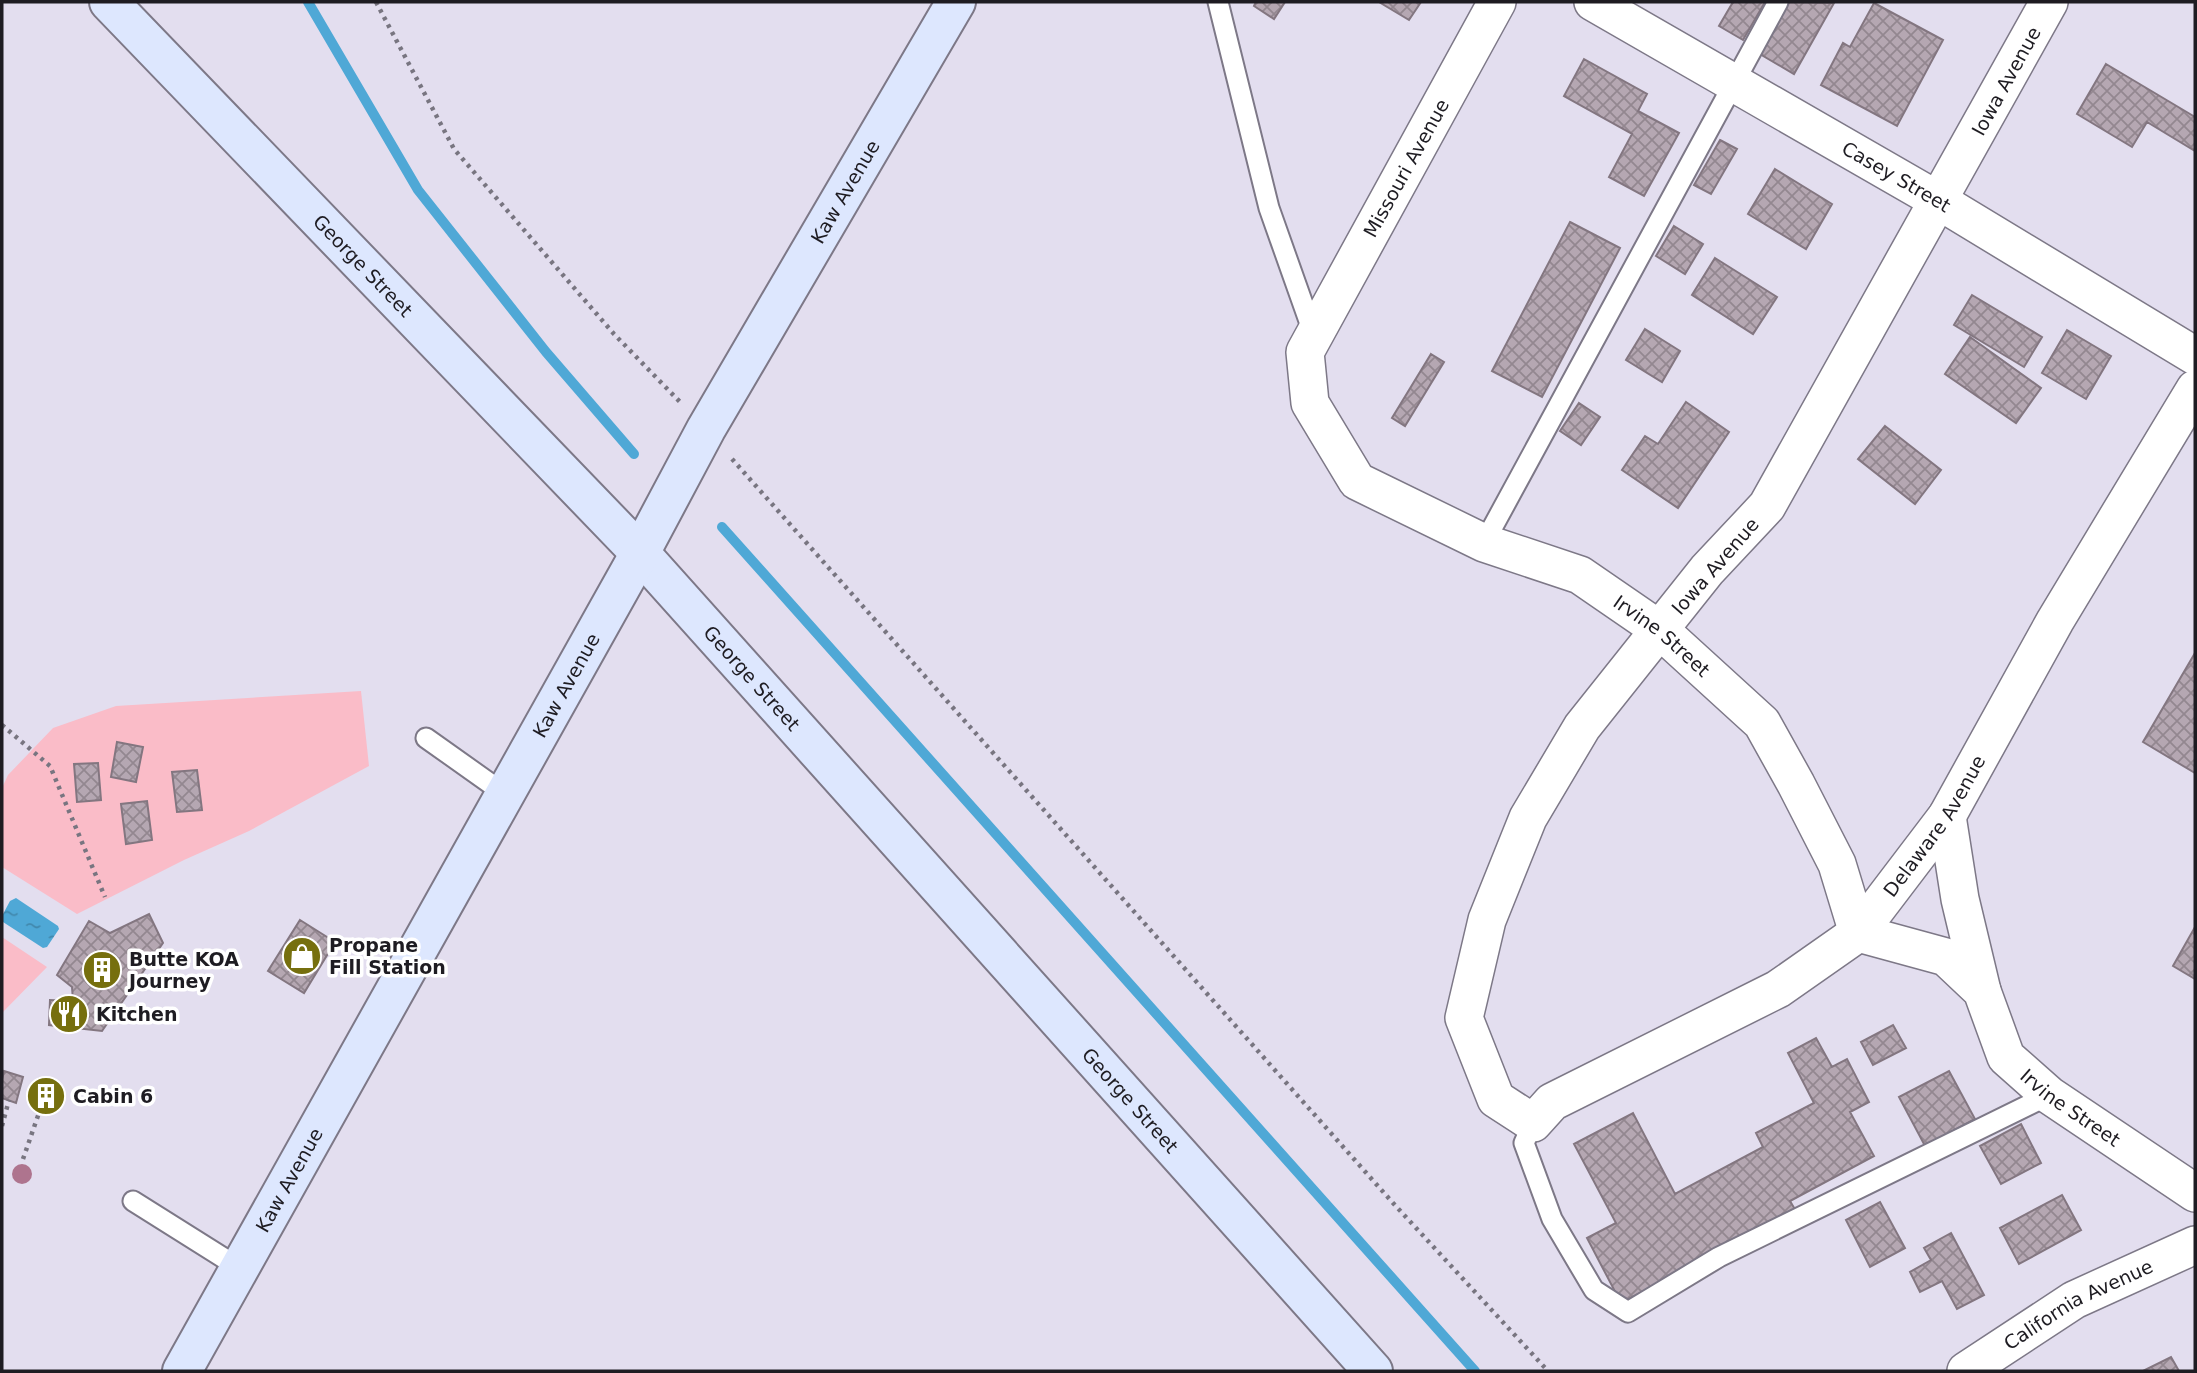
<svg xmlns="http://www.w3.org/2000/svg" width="2197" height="1373" viewBox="0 0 2197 1373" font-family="'DejaVu Sans',sans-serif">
	<defs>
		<pattern id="water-ripples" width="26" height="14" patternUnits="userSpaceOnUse" patternTransform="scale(1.75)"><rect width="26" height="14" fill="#4fa8d6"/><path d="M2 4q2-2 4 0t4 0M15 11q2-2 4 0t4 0" fill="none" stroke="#4188ad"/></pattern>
		<pattern id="building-cross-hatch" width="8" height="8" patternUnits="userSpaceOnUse" patternTransform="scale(1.75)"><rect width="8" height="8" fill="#b5a7b2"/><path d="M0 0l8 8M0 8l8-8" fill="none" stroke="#938790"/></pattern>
	</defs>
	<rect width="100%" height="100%" fill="#e3deef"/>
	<!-- park -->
	<path fill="#fabcc8" d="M 361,691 L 369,766 L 249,831 L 184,860 L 77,914 L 2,867 L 2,788 L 8,775 L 53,728 L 116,706 Z
		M 2,937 L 47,967 L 2,1013 Z"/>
	<!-- water -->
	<path fill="url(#water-ripples)" d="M 16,898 L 58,926 L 59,929 L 47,947 L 43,948 L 3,922 L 2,916 L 10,901 Z"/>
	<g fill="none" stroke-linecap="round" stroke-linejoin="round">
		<!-- stream -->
		<path stroke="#4fa8d6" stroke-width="10" d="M 308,2 L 418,190 L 546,352 L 634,454
			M 722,527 L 1475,1371"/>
	</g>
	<!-- building -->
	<path fill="url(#building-cross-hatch)" stroke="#837680" stroke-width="2" d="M 1256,2 L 1285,2 L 1274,19 L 1254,6 Z
		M 1379,2 L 1421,2 L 1409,20 Z
		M 1733,2 L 1765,2 L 1743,40 L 1719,26 Z
		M 1787,2 L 1834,3 L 1794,74 L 1758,53 Z
		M 1874,3 L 1943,40 L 1897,126 L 1821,85 L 1843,43 L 1850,47 Z
		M 1584,59 L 1647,94 L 1638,111 L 1679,133 L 1644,196 L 1609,177 L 1632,134 L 1564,96 Z
		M 2106,64 L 2195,117 L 2195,151 L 2147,122 L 2132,147 L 2077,114 Z
		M 1720,140 L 1737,149 L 1711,194 L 1694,185 Z
		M 1775,169 L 1832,204 L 1806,249 L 1748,214 Z
		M 1570,222 L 1620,248 L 1542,397 L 1492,371 Z
		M 1674,226 L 1703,244 L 1685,274 L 1656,256 Z
		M 1715,258 L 1777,297 L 1753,334 L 1692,295 Z
		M 1972,295 L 2042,337 L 2024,367 L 1954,325 Z
		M 1645,329 L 1680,351 L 1662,382 L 1626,360 Z
		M 2067,330 L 2111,356 L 2086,399 L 2042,373 Z
		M 1970,337 L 2041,388 L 2016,423 L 1945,374 Z
		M 1431,354 L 1444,362 L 1405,426 L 1392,418 Z
		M 1686,402 L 1729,432 L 1678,508 L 1622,470 L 1645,436 L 1658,444 Z
		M 1579,403 L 1600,417 L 1581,445 L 1560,431 Z
		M 1885,426 L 1941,470 L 1915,504 L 1858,459 Z
		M 2195,653 L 2195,773 L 2143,742 Z
		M 117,742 L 143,747 L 136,782 L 111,777 Z
		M 98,763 L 101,800 L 77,802 L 74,764 Z
		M 197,770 L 202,810 L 177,812 L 172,772 Z
		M 147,801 L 152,840 L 126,844 L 121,804 Z
		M 149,914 L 163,943 L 102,1031 L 49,1025 L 50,1000 L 73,1001 L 72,987 L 57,975 L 89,921 L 110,933 Z
		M 300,920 L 335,942 L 304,993 L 268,971 Z
		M 2195,927 L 2195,979 L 2173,966 Z
		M 1893,1025 L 1906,1048 L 1873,1065 L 1861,1042 Z
		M 1816,1038 L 1832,1067 L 1847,1059 L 1869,1102 L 1850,1112 L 1874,1156 L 1790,1201 L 1796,1211 L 1621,1303 L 1587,1238 L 1616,1223 L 1574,1144 L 1633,1113 L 1675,1194 L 1763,1147 L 1756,1133 L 1814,1103 L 1788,1053 Z
		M 4,1071 L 23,1077 L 16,1103 L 2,1098 L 2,1080 Z
		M 1949,1071 L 1975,1119 L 1925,1146 L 1899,1097 Z
		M 39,1079 L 60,1085 L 53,1113 L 32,1107 Z
		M 2021,1124 L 2041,1163 L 2001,1184 L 1980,1146 Z
		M 2062,1195 L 2081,1230 L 2019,1264 L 2000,1228 Z
		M 1880,1202 L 1905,1248 L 1870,1267 L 1846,1220 Z
		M 1951,1233 L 1984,1295 L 1957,1309 L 1942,1281 L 1920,1292 L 1910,1272 L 1931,1260 L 1924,1248 Z
		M 2171,1357 L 2179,1371 L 2143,1371 Z"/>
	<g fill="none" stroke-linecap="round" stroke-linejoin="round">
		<!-- lane casing -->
		<g stroke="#7d7887" stroke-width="23">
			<path id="lane" d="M 1218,2 L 1269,208 L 1314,335
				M 1484,543 L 1778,2
				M 426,738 L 505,794
				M 1533,1123 L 1524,1143 L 1552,1219 L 1594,1290 L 1628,1312 L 1719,1257 L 2049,1095
				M 133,1201 L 238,1267"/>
		</g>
		<!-- street casing -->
		<g stroke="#7d7887" stroke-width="40">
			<g id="street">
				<path id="s1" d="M 1497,2 L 1305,352 L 1310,403 L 1357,481 L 1484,543 L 1580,575 L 1660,630 L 1762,723 L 1796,784 L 1837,864 L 1858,933 L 1946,957 L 1982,991 L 2006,1057 L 2049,1095 L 2195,1193"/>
				<path id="s2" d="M 1593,2 L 1939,201 L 2195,356"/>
				<path id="s3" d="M 2049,2 L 1767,506 L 1707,570 L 1582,727 L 1528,818 L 1487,920 L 1464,1018 L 1496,1099 L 1533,1123 L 1552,1102 L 1778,989 L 1858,933 L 1947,816 L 2055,621 L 2195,389"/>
				<path d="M 1947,816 L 1960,899 L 1982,991"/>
				<path id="s4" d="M 1966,1371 L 2074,1300 L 2195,1245"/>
			</g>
		</g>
		<!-- secondary casing -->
		<g stroke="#7d7887" stroke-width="42">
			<g id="secondary">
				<path id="s5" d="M 109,2 L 640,553 L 1373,1371"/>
				<path id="s6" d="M 182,1371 L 640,553 L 706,429 L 956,2"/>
			</g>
		</g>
		<!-- path -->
		<path stroke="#787580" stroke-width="4.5" stroke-dasharray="3.5 5" stroke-linecap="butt" d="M 376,2 L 454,149 L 614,334 L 681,403
			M 732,459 L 1393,1203 L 1548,1371
			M 2,725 L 50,766 L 105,897
			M 2,1126 L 9,1100
			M 23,1159 L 40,1110"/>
		<!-- lane -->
		<use href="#lane" stroke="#fff" stroke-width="19"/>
		<!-- street -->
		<use href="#street" stroke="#fff" stroke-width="37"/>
		<!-- secondary -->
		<use href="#secondary" stroke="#dde7fe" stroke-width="38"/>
	</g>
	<!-- trees -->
	<circle fill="#ae748e" cx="22" cy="1174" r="10"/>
	<!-- icons -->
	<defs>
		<g id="shop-disc" transform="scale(2.0125)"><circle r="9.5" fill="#766f0e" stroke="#fff"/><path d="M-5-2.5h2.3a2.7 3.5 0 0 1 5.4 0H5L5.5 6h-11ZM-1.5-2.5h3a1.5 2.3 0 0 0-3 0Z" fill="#fff"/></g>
		<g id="building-disc" transform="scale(2.0125)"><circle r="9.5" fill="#766f0e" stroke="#fff"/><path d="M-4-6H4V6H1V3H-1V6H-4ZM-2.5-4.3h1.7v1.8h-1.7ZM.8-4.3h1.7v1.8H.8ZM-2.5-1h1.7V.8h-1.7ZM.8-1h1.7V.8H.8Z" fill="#fff"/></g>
		<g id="restaurant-disc" transform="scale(2.0125)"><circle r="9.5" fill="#766f0e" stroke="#fff"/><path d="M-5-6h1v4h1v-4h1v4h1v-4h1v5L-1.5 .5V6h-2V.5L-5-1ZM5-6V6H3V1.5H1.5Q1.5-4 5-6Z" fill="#fff"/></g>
	</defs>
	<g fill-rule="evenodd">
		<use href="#shop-disc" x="302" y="956"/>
		<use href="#building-disc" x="102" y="970"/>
		<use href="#restaurant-disc" x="69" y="1014"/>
		<use href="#building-disc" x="46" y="1096"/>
	</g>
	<g text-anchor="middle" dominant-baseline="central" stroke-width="7" stroke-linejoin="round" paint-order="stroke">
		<!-- street labels -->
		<g font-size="19" fill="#1e1c22" stroke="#fff">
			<text transform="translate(2006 81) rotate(-61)">Iowa Avenue</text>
			<text transform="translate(1406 168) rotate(-61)">Missouri Avenue</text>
			<text stroke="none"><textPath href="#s2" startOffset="350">Casey Street</textPath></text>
			<text stroke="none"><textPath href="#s6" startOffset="1353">Kaw Avenue</textPath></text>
			<text stroke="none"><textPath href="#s5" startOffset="366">George Street</textPath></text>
			<text transform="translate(1715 566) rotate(-49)">Iowa Avenue</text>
			<text stroke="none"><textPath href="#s1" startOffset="886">Irvine Street</textPath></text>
			<text stroke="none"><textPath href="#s5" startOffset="933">George Street</textPath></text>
			<text stroke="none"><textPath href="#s6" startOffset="786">Kaw Avenue</textPath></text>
			<text stroke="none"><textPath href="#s3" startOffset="1824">Delaware Avenue</textPath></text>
			<text stroke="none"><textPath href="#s5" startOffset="1500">George Street</textPath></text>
			<text stroke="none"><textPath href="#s1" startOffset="1544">Irvine Street</textPath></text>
			<text stroke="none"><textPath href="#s6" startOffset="219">Kaw Avenue</textPath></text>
			<text stroke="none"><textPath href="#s4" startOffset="131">California Avenue</textPath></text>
		</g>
		<!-- poi labels -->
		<g font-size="19" font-weight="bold" fill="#1e1c22" stroke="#fff" text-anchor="start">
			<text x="329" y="945">Propane<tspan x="329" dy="22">Fill Station</tspan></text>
			<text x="129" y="959">Butte KOA<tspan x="129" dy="22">Journey</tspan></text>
			<text x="96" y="1014">Kitchen</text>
			<text x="73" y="1096">Cabin 6</text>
		</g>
	</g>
	<!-- border -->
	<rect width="2197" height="1373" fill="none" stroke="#1e1c22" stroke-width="7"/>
</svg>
